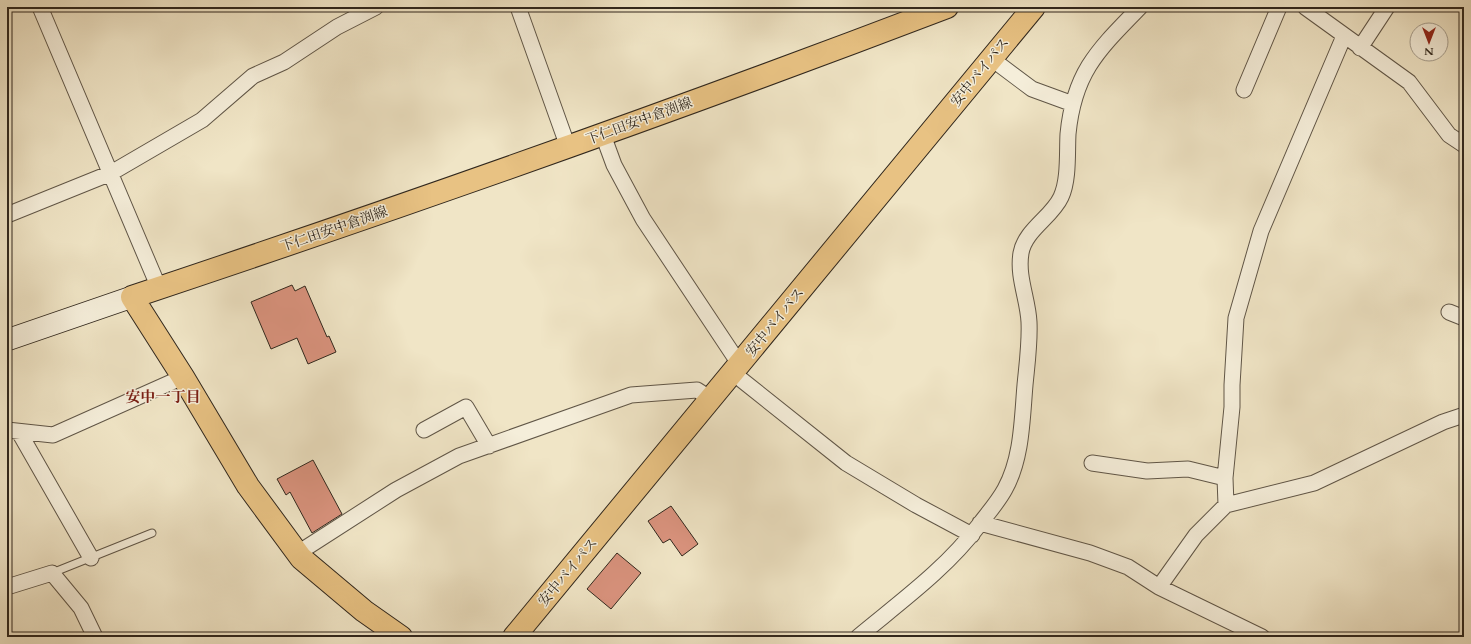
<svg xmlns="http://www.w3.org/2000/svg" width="1471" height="644" viewBox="0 0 1471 644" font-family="Cardo,'Noto Serif JP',serif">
	<rect width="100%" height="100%" fill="#f0e5c6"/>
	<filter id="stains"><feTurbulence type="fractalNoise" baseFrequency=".005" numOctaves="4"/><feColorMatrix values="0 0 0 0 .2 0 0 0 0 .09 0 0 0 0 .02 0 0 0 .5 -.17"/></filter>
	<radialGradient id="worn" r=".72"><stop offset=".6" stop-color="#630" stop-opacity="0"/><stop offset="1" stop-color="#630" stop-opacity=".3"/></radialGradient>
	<!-- building -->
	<path fill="#da937e" stroke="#30271d" d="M 292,285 L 295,291 L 305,286 L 327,337 L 329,336 L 336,352 L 308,364 L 297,338 L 271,349 L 251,302 Z
		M 313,460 L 342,514 L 312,533 L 290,492 L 286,495 L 277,479 Z
		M 671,506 L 698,544 L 682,556 L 670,539 L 663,543 L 648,521 Z
		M 617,553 L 641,573 L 611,609 L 587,589 Z"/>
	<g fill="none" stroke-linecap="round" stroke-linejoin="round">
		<!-- service casing -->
		<g stroke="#605647" stroke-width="9">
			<path id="service" d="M 52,573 L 152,533"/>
		</g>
		<!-- minor casing -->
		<g stroke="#605647" stroke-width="17">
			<path id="minor" d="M 40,7 L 159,288
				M 518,7 L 568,147
				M 1305,7 L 1409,82 L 1449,135 L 1464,145
				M 1360,48 L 1387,7
				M 992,59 L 1032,89 L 1073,104
				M 1244,90 L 1279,7
				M 603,135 L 614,165 L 643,219 L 740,365
				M 7,215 L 111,173 L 202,120 L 253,76 L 284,62 L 337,27 L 376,7
				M 1449,312 L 1464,318
				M 733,373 L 846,463 L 916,505 L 972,535
				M 7,430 L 53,435 L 183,377
				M 424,430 L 466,407 L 489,446
				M 19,432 L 91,558
				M 1092,463 L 1147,471 L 1188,469 L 1225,478
				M 1226,505 L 1225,478 L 1232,407 L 1232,385 L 1236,318 L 1261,231 L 1344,36
				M 980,523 L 1090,553 L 1128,567 L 1159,587 L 1262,637
				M 298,553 L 396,490 L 459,456 L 631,395 L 697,390 L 711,399
				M 7,587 L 52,573 L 81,608 L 95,637
				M 1159,587 L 1196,535 L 1226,505 L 1314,483 L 1443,422 L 1464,415
				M 858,637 C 900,602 946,569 979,525 C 988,513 998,502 1005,489 C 1022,458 1022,420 1025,385 C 1027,364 1030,343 1029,322 C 1028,299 1017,277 1021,253 C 1025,230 1052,217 1061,197 C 1069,180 1067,153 1068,134 C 1074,72 1098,50 1140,7"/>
		</g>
		<!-- secondary casing -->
		<g stroke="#30271d" stroke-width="23">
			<path id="secondary" d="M 7,340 L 132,297"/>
		</g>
		<!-- primary casing -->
		<g stroke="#30271d" stroke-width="24">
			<path id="primary" d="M 401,637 L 364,611 L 301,558 L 248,486 L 183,377 L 132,297 C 405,206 677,110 947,7"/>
		</g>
		<!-- trunk casing -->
		<g stroke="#30271d" stroke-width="24">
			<path id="trunk" d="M 514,637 L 1034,7"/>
		</g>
		<!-- service -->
		<use href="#service" stroke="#f5eeda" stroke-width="7"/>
		<!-- minor -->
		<use href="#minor" stroke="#f5eeda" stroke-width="15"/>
		<!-- secondary -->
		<use href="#secondary" stroke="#f5eeda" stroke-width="21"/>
		<!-- primary -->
		<use href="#primary" stroke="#e8c283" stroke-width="22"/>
		<!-- trunk -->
		<use href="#trunk" stroke="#e8c283" stroke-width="22"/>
	</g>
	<g text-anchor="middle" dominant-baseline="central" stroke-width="3" stroke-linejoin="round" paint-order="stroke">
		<!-- street labels -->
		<g font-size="14" fill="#30271d" stroke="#f5eeda">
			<text transform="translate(980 72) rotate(-51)">安中バイパス</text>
			<text transform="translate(639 121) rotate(-20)">下仁田安中倉渕線</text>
			<text transform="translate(334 229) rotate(-19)">下仁田安中倉渕線</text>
			<text transform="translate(775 322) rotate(-51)">安中バイパス</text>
			<text transform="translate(568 572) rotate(-50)">安中バイパス</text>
		</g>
		<!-- neighbourhood labels -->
		<g font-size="15" font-weight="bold" fill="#7a1f14" stroke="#f5eeda">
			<text x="163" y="397">安中一丁目</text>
		</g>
	</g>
	<!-- margin -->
	<rect width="1471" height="644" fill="none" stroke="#f0e5c6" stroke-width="24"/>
	<rect x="8" y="8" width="1455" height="628" fill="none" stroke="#30271d" stroke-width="2"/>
	<rect x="12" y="12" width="1447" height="620" fill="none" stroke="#30271d"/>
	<!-- north arrow -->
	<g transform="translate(1429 42) rotate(180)"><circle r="19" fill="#f5eeda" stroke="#a69e8e"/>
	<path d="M0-3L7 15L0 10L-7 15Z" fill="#8f2418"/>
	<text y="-6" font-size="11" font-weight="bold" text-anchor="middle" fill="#30271d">N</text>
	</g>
	<rect width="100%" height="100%" filter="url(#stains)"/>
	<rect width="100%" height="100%" fill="url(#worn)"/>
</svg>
